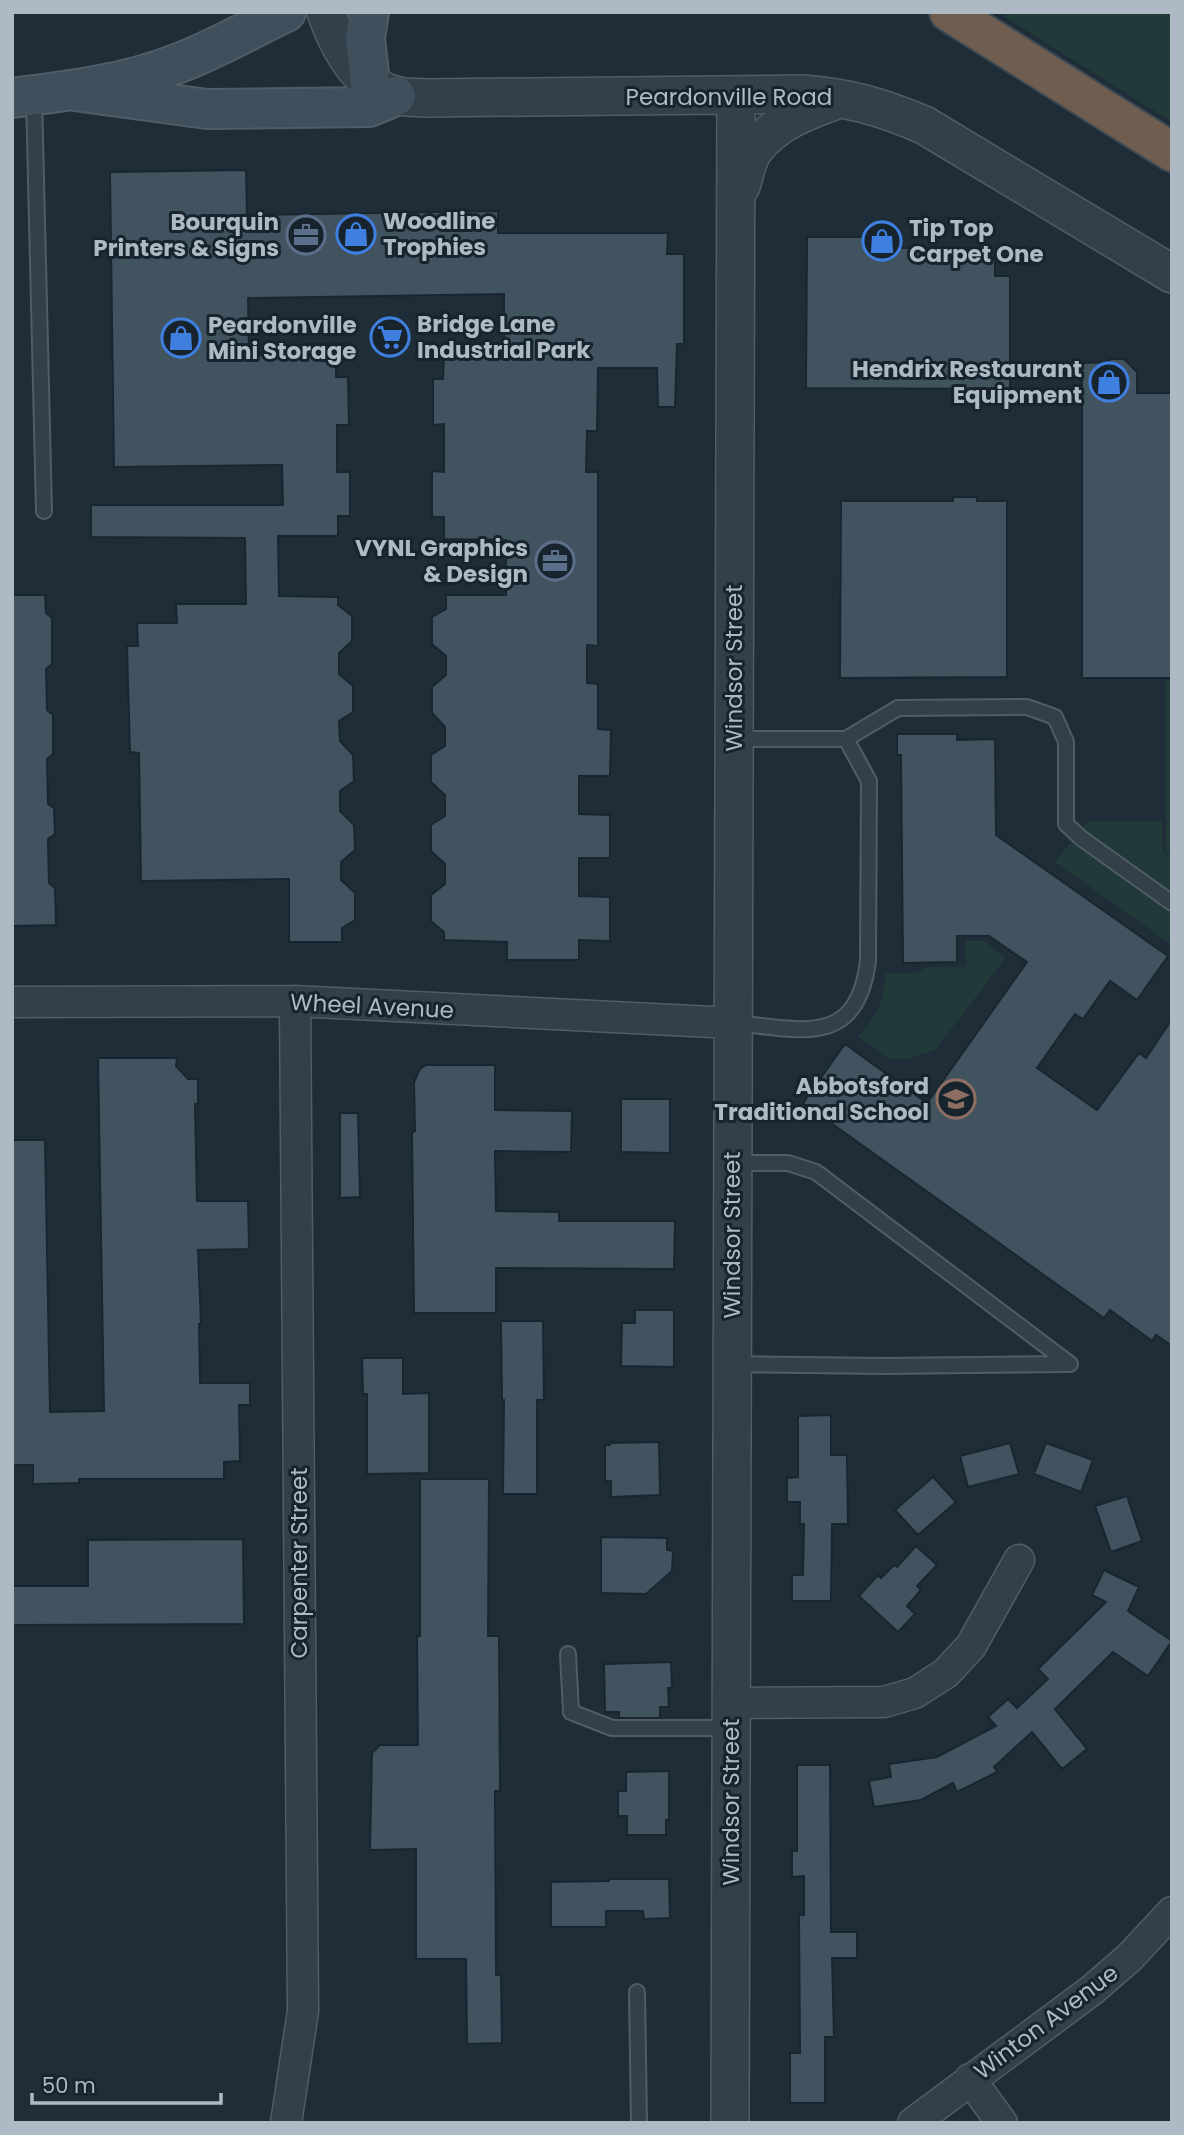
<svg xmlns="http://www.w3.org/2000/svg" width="1184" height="2135" viewBox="0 0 1184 2135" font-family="Poppins,sans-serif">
	<rect width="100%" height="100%" fill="#1f2d38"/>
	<!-- green -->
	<path fill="#213939" d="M 997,12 L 1172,12 L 1172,122 Z
		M 1165,680 L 1172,680 L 1172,945 L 1055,862 L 1087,822 L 1162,821 L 1163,853 L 1171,857 L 1166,853 Z
		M 966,941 L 984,941 L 1006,958 L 935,1050 L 907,1059 L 890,1059 L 858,1037 C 878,1014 884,1003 885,973 L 917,973 L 927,967 L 966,967 Z"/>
	<!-- building -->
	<path fill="#425360" stroke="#1a262f" stroke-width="2" d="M 246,170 L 247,215 L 498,211 L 498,233 L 668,233 L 667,254 L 684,254 L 684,344 L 677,344 L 675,407 L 658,407 L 657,368 L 598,368 L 597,431 L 587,431 L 586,472 L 598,472 L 598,646 L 587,645 L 587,683 L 598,684 L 598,729 L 611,730 L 610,776 L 579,776 L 579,814 L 610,815 L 610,858 L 579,858 L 579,896 L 610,897 L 610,941 L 579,940 L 579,960 L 507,960 L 507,942 L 444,940 L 444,932 L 431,921 L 431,895 L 445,884 L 445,864 L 431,851 L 431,825 L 445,816 L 445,795 L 431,782 L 431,755 L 445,746 L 445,727 L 432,713 L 432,687 L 446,675 L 446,656 L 432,644 L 432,617 L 446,609 L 446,595 L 506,595 L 506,540 L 444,539 L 444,517 L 432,517 L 432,471 L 444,472 L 444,424 L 433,425 L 433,379 L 443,379 L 444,355 L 504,355 L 504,294 L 248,298 L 249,355 L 336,355 L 336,377 L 348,377 L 349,425 L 337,425 L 337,472 L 350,472 L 350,516 L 338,516 L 338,536 L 278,536 L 279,596 L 338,597 L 338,605 L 352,616 L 352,641 L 339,653 L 339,674 L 353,686 L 353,712 L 339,721 L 340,741 L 353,755 L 354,781 L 340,791 L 340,811 L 354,825 L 355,850 L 341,862 L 341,880 L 355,893 L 355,920 L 342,928 L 342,942 L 289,942 L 289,879 L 141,881 L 139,753 L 130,752 L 127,646 L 138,646 L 137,623 L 177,623 L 176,604 L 246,604 L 245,538 L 91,537 L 91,505 L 283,505 L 282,465 L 114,467 L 110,172 Z
		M 807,237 L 878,237 L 889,248 L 977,248 L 977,259 L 995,259 L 995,276 L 1010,276 L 1010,389 L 806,388 Z
		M 1110,359 L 1124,359 L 1137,372 L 1137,393 L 1172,393 L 1172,678 L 1082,678 L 1082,363 L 1110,362 Z
		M 953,497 L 977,497 L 977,501 L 1007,501 L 1007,677 L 840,678 L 841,501 L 953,501 Z
		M 12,595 L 45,595 L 46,613 L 52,618 L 52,664 L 46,669 L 47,710 L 53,715 L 53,754 L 47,759 L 48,804 L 54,808 L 55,834 L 48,839 L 49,883 L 55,888 L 56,925 L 12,926 Z
		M 897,734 L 957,734 L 957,740 L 995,739 L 996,835 L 1168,956 L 1137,1000 L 1110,981 L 1083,1019 L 1075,1014 L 1037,1068 L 1097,1110 L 1139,1053 L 1146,1058 L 1172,1019 L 1172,1346 L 1156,1335 L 1152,1341 L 1110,1310 L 1104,1318 L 803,1103 L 845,1044 L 927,1103 L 1027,962 L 989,936 L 957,936 L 957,962 L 903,963 L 901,755 L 897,755 Z
		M 98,1058 L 177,1058 L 176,1066 L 188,1079 L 198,1079 L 198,1104 L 195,1104 L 197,1201 L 248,1201 L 249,1249 L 198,1250 L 201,1324 L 199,1324 L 200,1383 L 250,1383 L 250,1405 L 239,1405 L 240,1461 L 224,1462 L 224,1479 L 79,1479 L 79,1483 L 33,1484 L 33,1465 L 12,1465 L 12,1140 L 45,1140 L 50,1412 L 104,1411 Z
		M 426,1065 L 495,1065 L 495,1110 L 572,1111 L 571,1152 L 495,1151 L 496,1211 L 559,1212 L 559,1221 L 675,1221 L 674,1269 L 496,1268 L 496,1313 L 414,1313 L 412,1133 L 415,1131 L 414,1082 L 420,1069 Z
		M 621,1099 L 670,1099 L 670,1153 L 621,1152 Z
		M 340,1113 L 358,1113 L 360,1197 L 340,1198 Z
		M 635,1310 L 674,1310 L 674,1367 L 621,1366 L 622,1323 L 635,1323 Z
		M 501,1321 L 543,1321 L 544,1400 L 537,1400 L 537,1494 L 503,1494 L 504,1400 L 502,1400 Z
		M 362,1358 L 403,1358 L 403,1394 L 429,1393 L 429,1473 L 367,1474 L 367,1394 L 363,1394 Z
		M 831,1415 L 831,1455 L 847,1455 L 848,1524 L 832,1524 L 831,1601 L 792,1601 L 792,1575 L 803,1575 L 804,1524 L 800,1524 L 800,1502 L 787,1502 L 787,1478 L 798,1477 L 798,1416 Z
		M 659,1442 L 660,1495 L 611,1497 L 611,1481 L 605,1481 L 605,1445 L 610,1445 L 610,1443 Z
		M 1010,1443 L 1019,1474 L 968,1487 L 960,1456 Z
		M 1046,1443 L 1093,1460 L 1081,1492 L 1034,1474 Z
		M 933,1477 L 956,1502 L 918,1535 L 895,1510 Z
		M 420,1479 L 489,1479 L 488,1636 L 499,1636 L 500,1791 L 495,1791 L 496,1975 L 501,1975 L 502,2043 L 467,2044 L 466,1959 L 416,1959 L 416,1849 L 370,1850 L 372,1753 L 380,1745 L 418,1745 L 417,1636 L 420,1636 Z
		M 1127,1496 L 1142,1541 L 1111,1552 L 1095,1506 Z
		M 601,1537 L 667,1538 L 667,1550 L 673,1551 L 672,1571 L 646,1594 L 601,1593 Z
		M 243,1539 L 244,1624 L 12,1625 L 12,1586 L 88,1586 L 88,1540 Z
		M 916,1546 L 937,1565 L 917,1586 L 921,1590 L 907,1606 L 915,1614 L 898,1632 L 859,1596 L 878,1575 L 881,1578 L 894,1565 L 897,1567 Z
		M 1104,1570 L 1139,1587 L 1128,1611 L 1172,1641 L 1148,1676 L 1113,1652 L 1055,1709 L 1087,1749 L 1062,1769 L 1032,1732 L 994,1767 L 997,1772 L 957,1792 L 953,1783 L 921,1800 L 874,1807 L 869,1781 L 891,1777 L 889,1764 L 937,1757 L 996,1726 L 988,1717 L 1008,1699 L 1017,1708 L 1048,1679 L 1038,1669 L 1106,1602 L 1092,1595 Z
		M 671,1662 L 672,1688 L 668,1688 L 669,1707 L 660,1707 L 660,1718 L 619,1718 L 619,1712 L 605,1712 L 604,1664 Z
		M 797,1765 L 830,1765 L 831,1932 L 857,1932 L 857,1958 L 832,1958 L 834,2037 L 825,2037 L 825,2103 L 790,2103 L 790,2053 L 800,2053 L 799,1915 L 804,1915 L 804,1876 L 792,1877 L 792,1851 L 797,1851 Z
		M 669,1771 L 669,1820 L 666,1820 L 666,1835 L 627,1835 L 627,1816 L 618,1816 L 618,1791 L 626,1791 L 626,1772 Z
		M 609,1879 L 669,1879 L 670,1918 L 644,1919 L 643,1911 L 606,1911 L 606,1927 L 551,1927 L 551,1882 L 609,1881 Z"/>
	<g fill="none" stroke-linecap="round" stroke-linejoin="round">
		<!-- service casing -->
		<g stroke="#505d66" stroke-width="18">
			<path id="service" d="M 34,97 L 44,511
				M 846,739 L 898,708 L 1027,707 L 1055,717 L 1066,742 L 1066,824 L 1081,838 L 1172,903
				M 734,1023 C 800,1029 857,1049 868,961 L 869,781 L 846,739 L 736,739
				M 735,1163 L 788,1163 L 816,1172 L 1070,1364
				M 733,1364 L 885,1366 L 1070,1364
				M 568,1654 L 571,1712 L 612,1728 L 730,1728
				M 637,1992 L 639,2123"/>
		</g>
		<!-- minor casing -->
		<g stroke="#505d66" stroke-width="33">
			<path id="minor" d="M 12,1002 L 295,1001 L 732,1023
				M 731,1703 L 884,1702 L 915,1693 L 946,1673 L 971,1646 L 1019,1560
				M 970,2079 L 1002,2123
				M 286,2123 L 303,2011 L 295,1001
				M 913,2123 L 1092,1990 L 1129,1958 L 1172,1912"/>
		</g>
		<!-- tertiary casing -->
		<g stroke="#505d66" stroke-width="40">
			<path id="tertiary" d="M 326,12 C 338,46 360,89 399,96 C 408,98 417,97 426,98 L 802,94 C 850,98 879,106 924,125 L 1172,274
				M 741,186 C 745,175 747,159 754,150 C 774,123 804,112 834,101
				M 730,2123 L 736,95"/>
		</g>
		<!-- secondary casing -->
		<g stroke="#505d66" stroke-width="42">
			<path id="secondary" d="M 369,12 L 365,38 L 370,84
				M 75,91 L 207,109 L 369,107 L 396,96
				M 12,98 C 69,91 126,84 179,63 C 216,49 250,29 286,12"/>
		</g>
		<!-- motorway casing -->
		<g stroke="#3d4a53" stroke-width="42">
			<path id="motorway" d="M 949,12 L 1172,152"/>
		</g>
		<!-- service -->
		<use href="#service" stroke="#333f49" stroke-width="14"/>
		<!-- minor -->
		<use href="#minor" stroke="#333f49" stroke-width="30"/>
		<!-- tertiary -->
		<use href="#tertiary" stroke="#333f49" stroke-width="37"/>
		<!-- secondary -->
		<use href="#secondary" stroke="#404f5c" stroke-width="38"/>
		<!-- motorway -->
		<use href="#motorway" stroke="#6f5e4f" stroke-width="38"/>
	</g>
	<!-- icons -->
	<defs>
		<g id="shop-ring" transform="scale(2.0125)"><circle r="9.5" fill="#18242d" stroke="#3f7fe0" stroke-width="1.5"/><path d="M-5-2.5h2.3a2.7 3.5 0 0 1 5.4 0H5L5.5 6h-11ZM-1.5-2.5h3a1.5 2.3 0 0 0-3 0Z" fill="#3f7fe0"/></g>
		<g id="office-ring" transform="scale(2.0125)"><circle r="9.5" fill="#18242d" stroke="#5c6f8a" stroke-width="1.5"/><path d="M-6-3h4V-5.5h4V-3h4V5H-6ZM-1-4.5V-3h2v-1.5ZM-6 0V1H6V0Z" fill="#5c6f8a"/></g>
		<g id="supermarket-ring" transform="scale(2.0125)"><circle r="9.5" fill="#18242d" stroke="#3f7fe0" stroke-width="1.5"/><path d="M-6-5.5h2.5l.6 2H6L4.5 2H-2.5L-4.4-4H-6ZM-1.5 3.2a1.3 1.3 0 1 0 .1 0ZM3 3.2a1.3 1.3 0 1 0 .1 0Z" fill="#3f7fe0"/></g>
		<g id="school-ring" transform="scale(2.0125)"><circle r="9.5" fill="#18242d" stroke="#8d6e63" stroke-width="1.5"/><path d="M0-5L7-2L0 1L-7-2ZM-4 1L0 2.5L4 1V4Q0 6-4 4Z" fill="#8d6e63"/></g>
	</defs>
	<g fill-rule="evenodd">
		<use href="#shop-ring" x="356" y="234"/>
		<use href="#office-ring" x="306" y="235"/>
		<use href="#shop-ring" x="882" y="241"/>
		<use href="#supermarket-ring" x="390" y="337"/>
		<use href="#shop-ring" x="181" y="338"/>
		<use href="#shop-ring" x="1109" y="382"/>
		<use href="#office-ring" x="555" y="561"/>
		<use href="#school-ring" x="956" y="1099"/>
	</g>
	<g text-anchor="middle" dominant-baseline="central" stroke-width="6" stroke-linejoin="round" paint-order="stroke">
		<!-- street labels -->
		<g font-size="23" fill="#adbac5" stroke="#18242d">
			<text x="729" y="97">Peardonville Road</text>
			<text transform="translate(734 668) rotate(-90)">Windsor Street</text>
			<text transform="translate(372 1006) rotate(3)">Wheel Avenue</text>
			<text transform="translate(732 1235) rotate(-90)">Windsor Street</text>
			<text transform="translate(299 1563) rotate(-90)">Carpenter Street</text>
			<text transform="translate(731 1802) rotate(-90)">Windsor Street</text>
			<text transform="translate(1046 2022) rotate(-37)">Winton Avenue</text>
		</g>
		<!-- poi labels -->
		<g font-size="23" font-weight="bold" fill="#adbac5" stroke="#18242d" text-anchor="start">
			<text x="383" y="221">Woodline<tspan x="383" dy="26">Trophies</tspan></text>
			<text x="279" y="222" text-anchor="end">Bourquin<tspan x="279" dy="26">Printers &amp; Signs</tspan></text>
			<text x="909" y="228">Tip Top<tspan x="909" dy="26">Carpet One</tspan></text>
			<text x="417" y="324">Bridge Lane<tspan x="417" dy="26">Industrial Park</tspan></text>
			<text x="208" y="325">Peardonville<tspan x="208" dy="26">Mini Storage</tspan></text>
			<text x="1082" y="369" text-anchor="end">Hendrix Restaurant<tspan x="1082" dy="26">Equipment</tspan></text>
			<text x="528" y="548" text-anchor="end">VYNL Graphics<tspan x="528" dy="26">&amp; Design</tspan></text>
			<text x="929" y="1086" text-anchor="end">Abbotsford<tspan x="929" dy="26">Traditional School</tspan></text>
		</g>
	</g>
	<!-- border -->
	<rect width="1184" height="2135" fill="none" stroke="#adbac5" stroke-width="28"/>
	<!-- scale -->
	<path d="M32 2093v10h189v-10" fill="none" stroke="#adbac5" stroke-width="3.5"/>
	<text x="42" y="2093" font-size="21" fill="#adbac5" stroke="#18242d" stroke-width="5" paint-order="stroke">50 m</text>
</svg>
